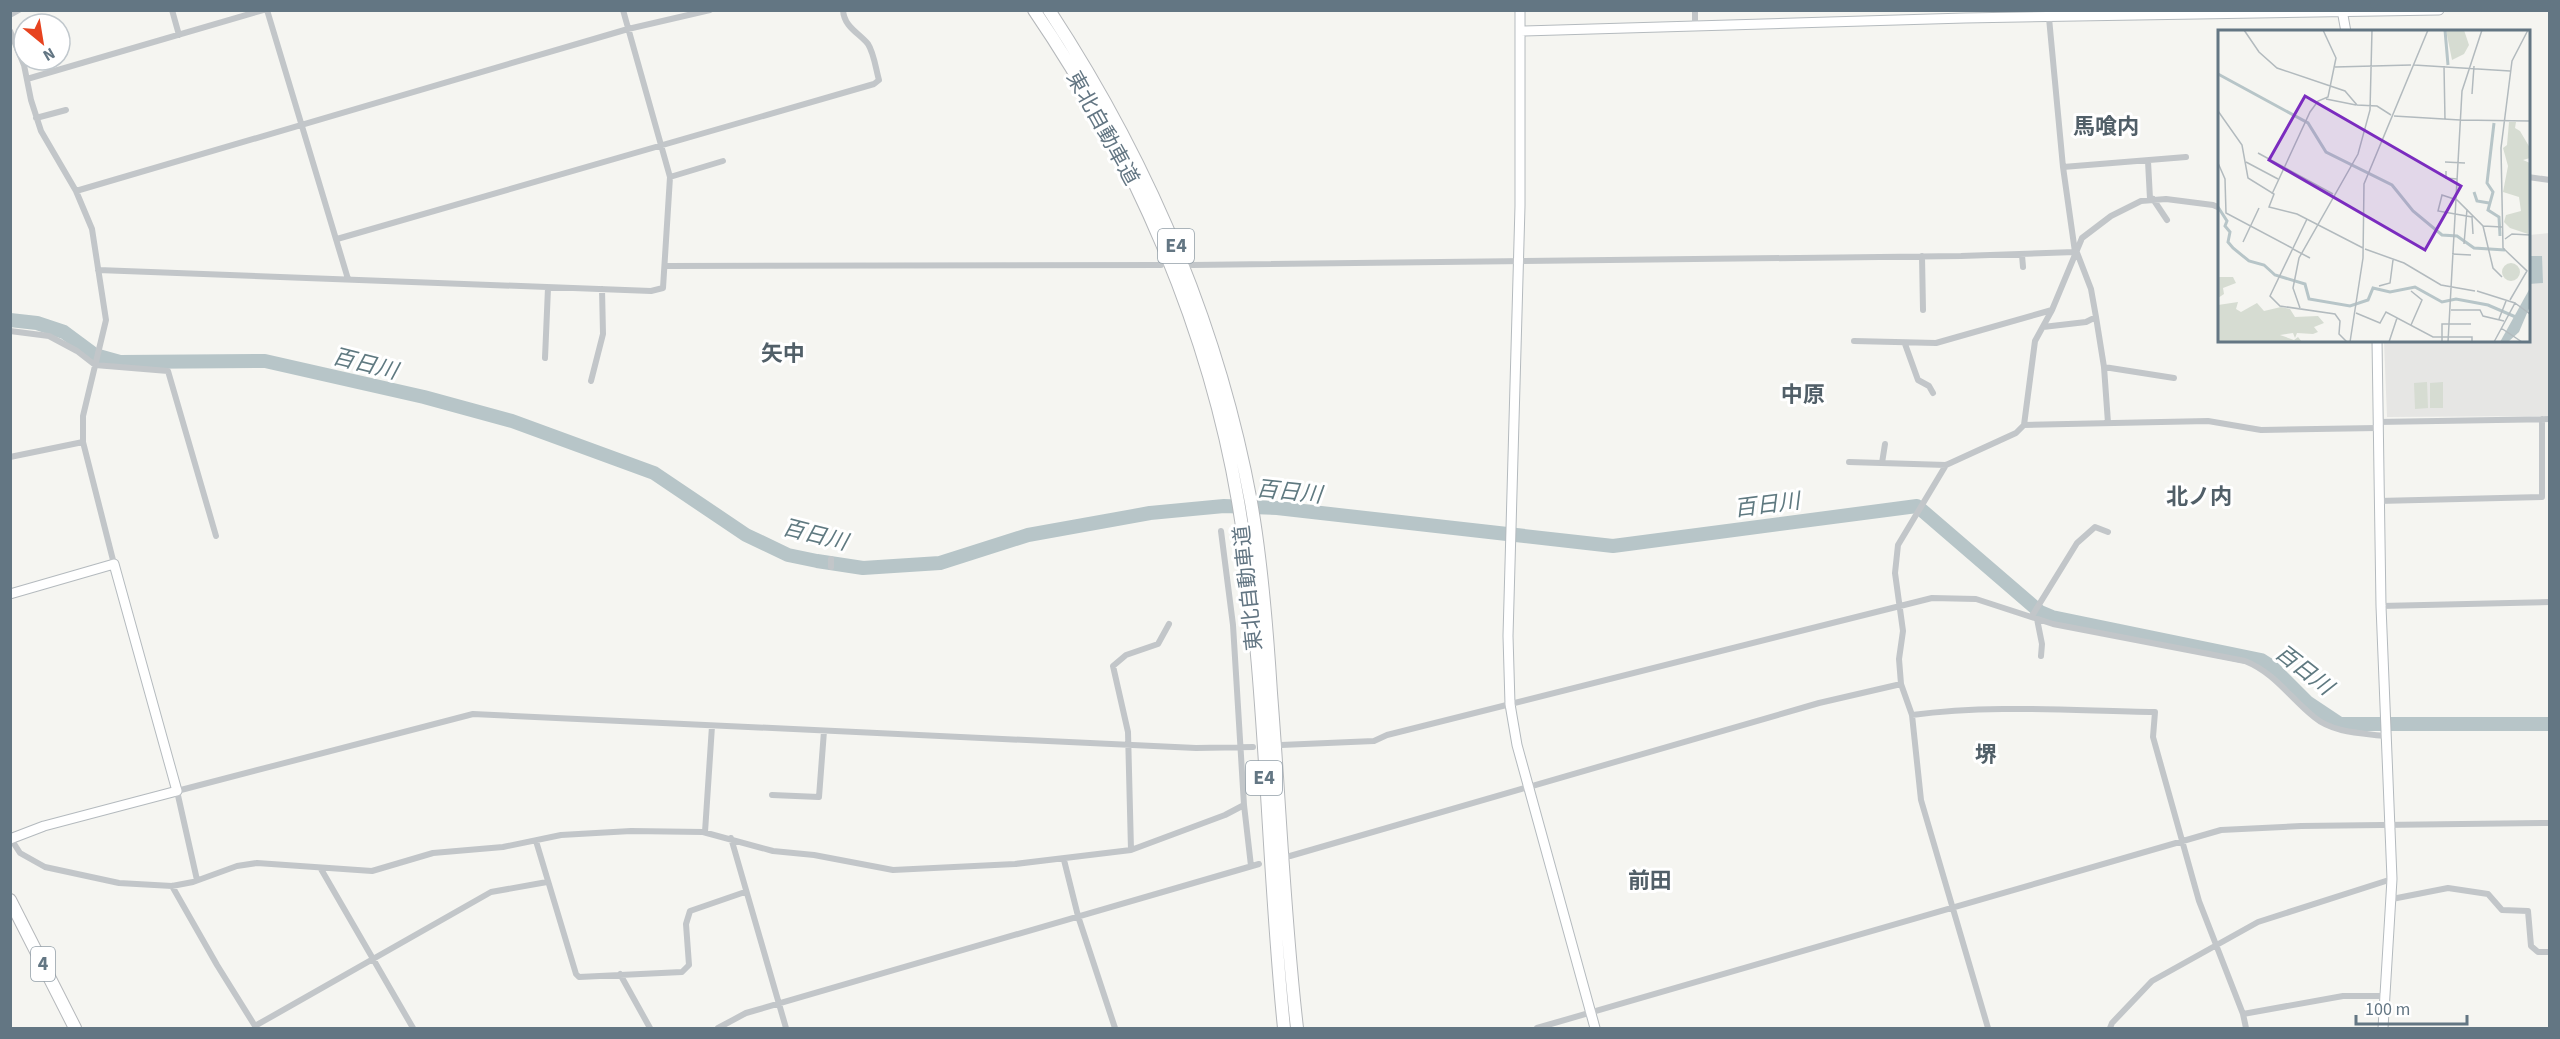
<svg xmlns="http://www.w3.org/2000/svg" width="2560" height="1039" viewBox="0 0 2560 1039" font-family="'Source Sans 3','Noto Sans JP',sans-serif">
	<rect width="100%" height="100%" fill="#f5f5f1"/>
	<!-- built -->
	<path fill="#e6e6e4" d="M 2549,233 L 2549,416 L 2387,417 L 2384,341 L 2528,340 L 2529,235 Z"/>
	<!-- grass -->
	<path fill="#d6dcd2" d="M 2427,382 L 2428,408 L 2415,409 L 2414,383 Z
		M 2443,382 L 2443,408 L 2430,408 L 2430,383 Z"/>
	<!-- water -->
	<path fill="#b7c5c8" d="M 2529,256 L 2542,256 L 2543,283 L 2529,284 Z"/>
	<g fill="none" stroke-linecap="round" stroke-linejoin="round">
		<!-- river -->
		<path stroke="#b7c5c8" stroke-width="14" d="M 10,320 L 37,323 L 64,332 L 95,355 L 120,362 L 265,361 L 424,397 L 512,421 L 654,473 L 746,535 L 788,555 L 817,561 L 863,568 L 940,563 L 1028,535 L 1150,513 L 1224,506 L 1277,508 L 1613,546 L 1917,506 L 2040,612 L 2052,617 L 2261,660 L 2272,667 L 2307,702 L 2340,724 L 2550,724"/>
		<!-- secondary casing -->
		<g stroke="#b4babe" stroke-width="11">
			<path id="secondary" d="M 1520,10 L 1520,206 L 1508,636 L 1510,704 L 1517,745 L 1595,1028
				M 2342,10 L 2346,32
				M 1521,31 L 1965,18 L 2439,10
				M 2377,340 L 2381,606 L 2392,879 L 2383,1028
				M 10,594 L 114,564 L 177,791 L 44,826 L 10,839"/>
		</g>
		<!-- highway casing -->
		<g stroke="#b5b8bb" stroke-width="14">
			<path id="highway" d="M 1034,10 C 1134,157 1208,325 1238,501 C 1267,675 1266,853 1284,1028
				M 1049,10 C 1148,161 1218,324 1251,502 C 1262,564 1267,629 1271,693 C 1280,805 1284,917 1297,1028
				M 10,900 L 75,1028"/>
		</g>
		<!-- street -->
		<path stroke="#c2c6c9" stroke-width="6" d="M 172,10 L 179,35
			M 267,10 L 348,279
			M 1695,10 L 1695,26
			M 10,15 L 19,10
			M 2049,18 L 2063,167 L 2075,252
			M 10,31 L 24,65 L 31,100 L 41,131 L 76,191 L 92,229 L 106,320 L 83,416 L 83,442 L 114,564
			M 27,79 L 263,10
			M 36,118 L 66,110
			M 2148,161 L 2150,199
			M 2063,167 L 2186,157
			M 670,177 L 723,161
			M 2528,177 L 2550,180
			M 76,191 L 628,29 L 710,10
			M 2153,199 L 2167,220
			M 337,239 L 874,84 L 879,80 C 876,70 874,53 868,44 C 859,33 844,27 843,10
			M 2022,255 L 2023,267
			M 1922,256 L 1923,310
			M 1192,265 L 1961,256 L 2075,252
			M 666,266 L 1161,265
			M 98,270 L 651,291 L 663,288 L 670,177 L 623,10
			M 2096,317 L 2104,367 L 2108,423
			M 2043,327 L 2086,322 L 2096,317 L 2091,289 L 2076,250
			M 10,331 L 49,336 L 77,351 L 95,365 L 168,371 L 216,536
			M 1854,341 L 1936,343 L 2052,310
			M 1905,344 L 1918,380 L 1929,386 L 1933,393
			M 545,358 L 548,288
			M 2104,367 L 2174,378
			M 591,381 L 603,334 L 602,289
			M 2377,422 L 2550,419
			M 2024,425 L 2208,421 L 2261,430 L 2377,428
			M 10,457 L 83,442
			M 1849,462 L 1946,465 L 2016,433 L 2024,425 L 2035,341 L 2052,310 L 2082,238 L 2111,216 L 2141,201 L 2166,199 L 2213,205 L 2220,208
			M 1882,463 L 1885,444
			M 1946,465 L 1898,545 L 1895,573 L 1903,631 L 1899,659 L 1901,684 L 1912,715 L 1921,800 L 1988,1028
			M 2378,501 L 2542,497 L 2542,419
			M 831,567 L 831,559
			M 2381,606 L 2550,602
			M 2032,616 L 2077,543 L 2095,527 L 2108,532
			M 2037,619 L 2042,644 L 2041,656
			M 1912,715 C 1992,704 2074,711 2155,712 L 2153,737 L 2199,901 L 2243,1014 L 2246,1028
			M 1281,745 L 1374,741 L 1387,735 L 1932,598 L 1976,599 L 2053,624 L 2245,661 C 2275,673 2290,698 2314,717 C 2333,733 2361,733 2385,736
			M 772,795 L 819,797 L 824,731
			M 1244,805 L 1251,866
			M 705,832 L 712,726
			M 731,838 L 786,1028
			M 11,839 L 20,853 L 45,867 L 119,883 L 172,886 L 193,882 L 237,866 L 257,863 L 372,871 L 433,853 L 503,847 L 561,835 L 631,831 L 703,832 L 773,851 L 814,855 L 893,870 L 1015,864 L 1131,850 L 1225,815 L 1244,805 L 1233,625 L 1221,531
			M 536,841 L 576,974 L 579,977 L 682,972 L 689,965 L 686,924 L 690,911 L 745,892
			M 1131,850 L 1128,732 L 1113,666 L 1126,655 L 1158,644 L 1169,624
			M 1290,856 L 1819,703 L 1901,684
			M 1064,860 L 1078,916 L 1115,1028
			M 321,869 L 413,1028
			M 197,880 L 177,791 L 473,714 L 1196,748 L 1253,747
			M 172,886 L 217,965 L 255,1026 L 491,892 L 547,882
			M 2392,899 L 2448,888 L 2488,894 L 2502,910 L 2528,911 L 2531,946 L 2538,952 L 2550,952
			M 620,974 L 650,1028
			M 2243,1014 L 2343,996 L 2385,996
			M 718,1028 L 746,1013 L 1259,864
			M 1537,1028 L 2221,830 L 2301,826 L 2550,823
			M 2110,1028 L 2112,1023 L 2152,981 L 2258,922 L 2392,879"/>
		<!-- secondary -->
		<use href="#secondary" stroke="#fff" stroke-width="9"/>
		<!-- highway -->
		<use href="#highway" stroke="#fff" stroke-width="12"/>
	</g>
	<g text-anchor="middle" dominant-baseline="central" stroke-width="6" stroke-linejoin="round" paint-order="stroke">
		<!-- shield labels -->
		<g fill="#fff" stroke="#929fa8" stroke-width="1.5">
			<rect x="1158" y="229" width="36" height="34" rx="4.5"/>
			<rect x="1246" y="761" width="36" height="34" rx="4.5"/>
			<rect x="31" y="947" width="24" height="34" rx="4.5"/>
		</g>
		<g font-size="20" font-weight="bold" fill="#637683">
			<text x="1176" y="246">E4</text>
			<text x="1264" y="778">E4</text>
			<text x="43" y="964">4</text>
		</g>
		<!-- street labels -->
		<g font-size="21" fill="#637683" stroke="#fff">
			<text transform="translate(1103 128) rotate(61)">東北自動車道</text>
			<text transform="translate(1248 588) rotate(-96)">東北自動車道</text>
		</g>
		<!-- neighbourhood labels -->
		<g font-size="22" font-weight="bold" fill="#515f68" stroke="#fff">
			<text x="2106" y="127">馬喰内</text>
			<text x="783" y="354">矢中</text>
			<text x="1803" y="395">中原</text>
			<text x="2199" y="497">北ノ内</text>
			<text x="1986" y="755">堺</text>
			<text x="1650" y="881">前田</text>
		</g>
		<!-- water labels -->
		<g font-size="22" font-style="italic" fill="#5f7980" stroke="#fff">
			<text transform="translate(365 364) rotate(14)">百日川</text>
			<text transform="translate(1289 492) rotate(6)">百日川</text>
			<text transform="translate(1767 505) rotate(-7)">百日川</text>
			<text transform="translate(815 535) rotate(14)">百日川</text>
			<text transform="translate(2304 670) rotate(38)">百日川</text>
		</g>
	</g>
	<!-- overview -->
	<g transform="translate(2218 30)">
		<rect width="312" height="312" fill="#f5f5f1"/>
		<path d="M 228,0 L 246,0 L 251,15 L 246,24 L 234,30 ZM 291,92 L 298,92 L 297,98 L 302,101 L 312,118 L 312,128 L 305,130 L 312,133 L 310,204 L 292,198 L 286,192 L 288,185 L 303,181 L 301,167 L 285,162 L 290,136 L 285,118 L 289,115 ZM284 242a9 9 0 1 1 18 0a9 9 0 1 1-18 0ZM 0,247 L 15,247 L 18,253 L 5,258 L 6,264 L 0,268 ZM 20,272 L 18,279 L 23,282 L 39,273 L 46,281 L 63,277 L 72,279 L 77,287 L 100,286 L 106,293 L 96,297 L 100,302 L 95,304 L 79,303 L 77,308 L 75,303 L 62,305 L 76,310 L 80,307 L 84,312 L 0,312 L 0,275 Z" fill="#d6dcd2"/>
		<path d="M 312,258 L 312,276 L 301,302 L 290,312 L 282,312 Z" fill="#b7c5c8"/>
		<path fill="none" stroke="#b7c5c8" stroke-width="3" d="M 227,0 L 230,35M 0,44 L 90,93 L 108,122 L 174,155 L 195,181 L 224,205 L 239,206 L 256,218 L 287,220M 276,93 L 269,153 L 275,162 L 270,180 L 281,187 L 282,206M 256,162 L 259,171 L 271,173M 0,177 L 9,191 L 7,196 L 12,202 L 10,212 L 15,218 L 31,231 L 46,235 L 57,245 L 87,254 L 91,269 L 132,276 L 150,270 L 155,258 L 172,262 L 197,257 L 224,272 L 238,269 L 270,275 L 300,288"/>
		<path fill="none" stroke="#b2babe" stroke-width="1.5" d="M 26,0 L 41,22 L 59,38 L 127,61 L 139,75 L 159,76 L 173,85M 196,35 L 292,41M 226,36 L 227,90M 117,37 L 193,35M 254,64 L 256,36M 108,69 L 138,75M 0,81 L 24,115 L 30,148 L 56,164 L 51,177 L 79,184 L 145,218M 176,86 L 242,90M 242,90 L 312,91M 40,123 L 115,164M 28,132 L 60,149M 227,132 L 247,133M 0,133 L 7,149 L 8,183 L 74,218M 228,141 L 228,148 L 239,149M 54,164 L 92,82 L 100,71 L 110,67 L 118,28 L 105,0M 89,189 L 52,266 L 62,276 L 117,284 L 122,291 L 121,304 L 129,312M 265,196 L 284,197M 255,204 L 254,187 L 220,181 L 224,165 L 239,170 L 265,196 L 275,238 L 284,247M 287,209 L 294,204 L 312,205M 25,212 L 41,178M 246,214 L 249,179M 75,219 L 92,228M 147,219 L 186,233 L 223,255 L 257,261M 234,224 L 253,225M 161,256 L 172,253 L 175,230M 193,261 L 204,270 L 193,295M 259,261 L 297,273 L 276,312M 292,270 L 309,241 L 285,218 L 283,118 L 294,31 L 310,0M 297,273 L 312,284M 82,278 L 75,258 L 81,228 L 140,124 L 152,80 L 154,0M 233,280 L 262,280 L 265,286 L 286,291M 138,283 L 162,293 L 168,282 L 215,307 L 254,307 L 254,312M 281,289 L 288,271M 283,298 L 304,312M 132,312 L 145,228 L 146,154 L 210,0M 171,312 L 179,288M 224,312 L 224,294 L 253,294M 230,312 L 244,61 L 264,0"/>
		<path fill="#7b2cbf" fill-opacity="0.15" stroke="#7b2cbf" stroke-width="3" d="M 87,66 L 243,156 L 207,220 L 51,130 Z"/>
		<rect width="312" height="312" fill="none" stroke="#637683" stroke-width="3"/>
	</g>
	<!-- border -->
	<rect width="2560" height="1039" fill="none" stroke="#637683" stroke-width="24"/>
	<!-- north arrow -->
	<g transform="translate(42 42) rotate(150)"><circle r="28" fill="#ffffff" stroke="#c1c8cd" stroke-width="1.5"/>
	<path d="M0-4.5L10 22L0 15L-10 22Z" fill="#e7431f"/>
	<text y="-9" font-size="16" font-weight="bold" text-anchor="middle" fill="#637683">N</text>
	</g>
	<!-- scale -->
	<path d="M2356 1015v9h111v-9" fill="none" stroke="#637683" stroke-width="3"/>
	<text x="2365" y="1015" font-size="18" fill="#637683" stroke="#ffffff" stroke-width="4.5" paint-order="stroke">100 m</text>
</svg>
